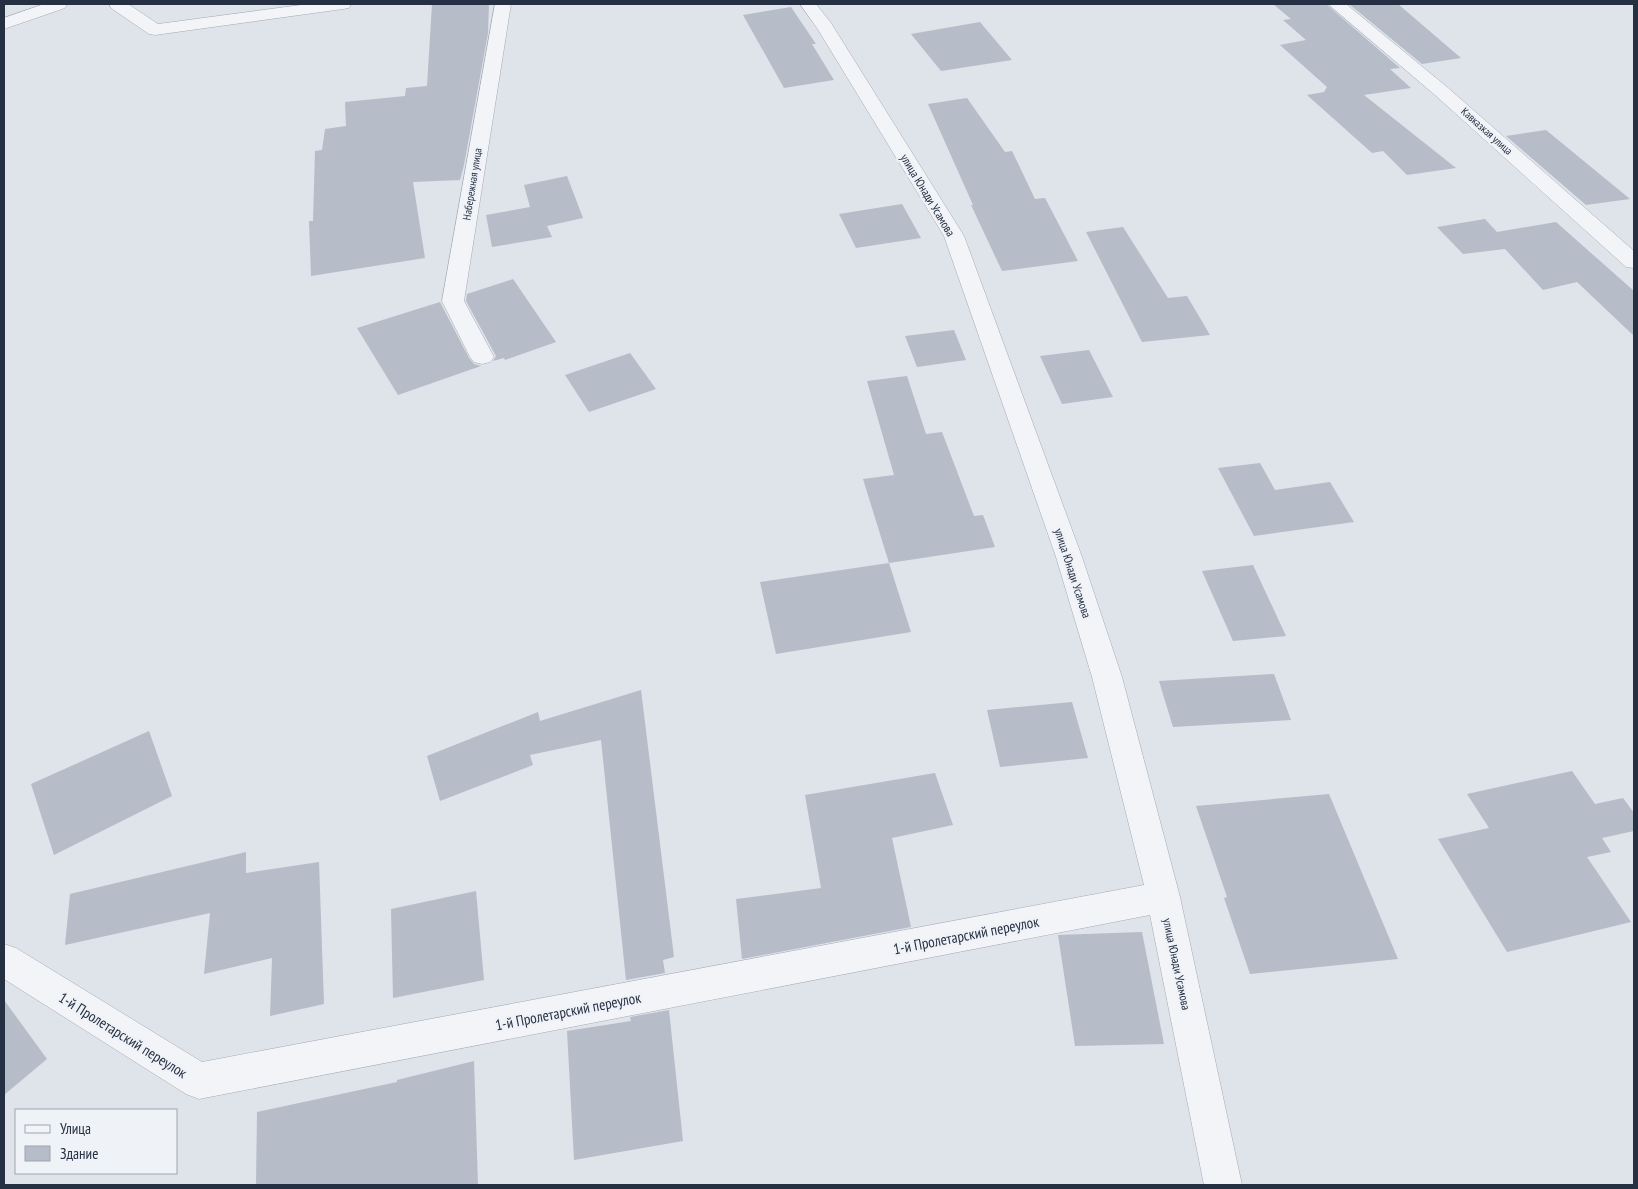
<svg xmlns="http://www.w3.org/2000/svg" width="1638" height="1189" viewBox="0 0 1638 1189" font-family="'PT Sans Narrow',sans-serif">
	<rect width="100%" height="100%" fill="#dfe3ea"/>
	<!-- building -->
	<path fill="#b6bcc8" d="M 432,4 L 489,4 L 488,33 L 464,165 L 460,180 L 413,182 L 425,258 L 311,276 L 309,221 L 313,221 L 315,151 L 322,150 L 325,129 L 346,126 L 345,102 L 405,96 L 406,88 L 427,86 Z
		M 1273,4 L 1326,4 L 1400,68 L 1390,69 L 1411,88 L 1364,95 L 1456,168 L 1407,175 L 1383,151 L 1372,153 L 1307,95 L 1324,92 L 1327,87 L 1280,45 L 1306,40 L 1283,20 L 1291,19 Z
		M 1349,4 L 1398,4 L 1461,58 L 1422,64 Z
		M 791,7 L 816,44 L 812,44 L 834,80 L 784,88 L 743,15 Z
		M 980,22 L 1012,60 L 941,71 L 911,34 Z
		M 967,98 L 1005,152 L 1012,151 L 1035,199 L 1045,198 L 1078,261 L 1002,271 L 971,205 L 973,205 L 928,104 Z
		M 1546,130 L 1630,199 L 1586,205 L 1506,136 Z
		M 567,176 L 583,218 L 547,226 L 552,237 L 492,247 L 486,215 L 530,207 L 524,185 Z
		M 902,204 L 921,238 L 856,248 L 839,214 Z
		M 1485,219 L 1497,232 L 1556,222 L 1634,291 L 1634,336 L 1577,282 L 1543,290 L 1505,249 L 1463,254 L 1437,227 Z
		M 1123,227 L 1168,298 L 1187,296 L 1210,335 L 1142,342 L 1086,232 Z
		M 513,279 L 556,342 L 505,360 L 504,358 L 493,361 L 496,356 L 466,301 L 467,294 Z
		M 440,302 L 469,358 L 474,364 L 481,366 L 398,395 L 357,328 Z
		M 954,330 L 966,360 L 917,367 L 905,336 Z
		M 1089,350 L 1113,397 L 1062,404 L 1040,356 Z
		M 630,353 L 656,389 L 589,412 L 565,375 Z
		M 907,376 L 926,434 L 942,432 L 974,516 L 983,515 L 995,547 L 889,563 L 863,479 L 894,475 L 867,381 Z
		M 1260,463 L 1275,490 L 1330,482 L 1354,522 L 1254,536 L 1218,468 Z
		M 889,563 L 911,632 L 776,654 L 760,582 Z
		M 1253,565 L 1286,636 L 1233,641 L 1202,571 Z
		M 1274,674 L 1291,720 L 1173,727 L 1159,681 Z
		M 641,690 L 674,957 L 663,960 L 665,973 L 626,980 L 601,740 L 530,755 L 533,765 L 440,801 L 427,756 L 538,712 L 540,721 Z
		M 1072,702 L 1088,758 L 1000,767 L 987,710 Z
		M 149,731 L 172,796 L 54,855 L 31,784 Z
		M 1572,771 L 1595,804 L 1623,798 L 1634,813 L 1634,831 L 1602,838 L 1611,852 L 1587,857 L 1631,922 L 1507,952 L 1438,839 L 1489,828 L 1467,794 Z
		M 935,773 L 953,825 L 892,838 L 911,927 L 742,959 L 736,899 L 821,888 L 805,795 Z
		M 1329,794 L 1398,959 L 1250,974 L 1224,898 L 1227,897 L 1196,806 Z
		M 246,852 L 246,873 L 319,862 L 324,1004 L 270,1016 L 272,958 L 204,974 L 210,913 L 65,945 L 70,894 Z
		M 476,891 L 484,980 L 393,998 L 391,909 Z
		M 1142,932 L 1164,1044 L 1075,1046 L 1058,935 Z
		M 4,1000 L 47,1059 L 4,1095 Z
		M 669,1010 L 683,1141 L 574,1160 L 567,1031 L 631,1021 L 630,1017 Z
		M 474,1061 L 478,1185 L 256,1185 L 257,1112 L 397,1082 L 397,1080 Z"/>
	<g fill="none" stroke-linecap="round" stroke-linejoin="round">
		<!-- minor casing -->
		<g stroke="#a4aab5" stroke-width="1">
			<path id="minor" d="M 44,4 L 67,4 L 65,8 L 4,29 L 4,18 Z
				M 109,4 L 128,4 L 158,24 L 308,4 L 351,4 L 349,8 L 343,9 L 155,35 L 149,34 L 111,8 Z
				M 495,4 L 511,4 L 464,301 L 494,357 L 490,362 L 482,364 L 474,362 L 470,357 L 442,301 Z
				M 800,4 L 816,4 L 831,23 L 964,236 L 1082,557 L 1122,677 L 1180,897 L 1242,1185 L 1204,1185 L 1150,915 L 199,1099 L 186,1094 L 4,979 L 4,944 L 16,948 L 202,1062 L 1144,885 L 1092,677 L 1056,557 L 944,236 L 817,28 Z
				M 1328,4 L 1346,4 L 1447,87 L 1634,251 L 1634,268 L 1626,267 L 1435,95 Z"/>
		</g>
		<!-- minor -->
		<use href="#minor" fill="#f2f4f8" fill-rule="evenodd"/>
	</g>
	<g text-anchor="middle" dominant-baseline="central" stroke-width="4.5" stroke-linejoin="round" paint-order="stroke">
		<!-- far-street labels -->
		<g font-size="11" fill="#263043" stroke="#eff2f7">
			<text transform="translate(1487 131) rotate(42)">Кавказкая улица</text>
			<text transform="translate(472 184) rotate(-81)">Набережная улица</text>
		</g>
		<!-- street labels -->
		<g font-size="12" fill="#263043" stroke="#eff2f7">
			<text transform="translate(928 195) rotate(59)">улица Юнади Усамова</text>
			<text transform="translate(1073 573) rotate(72)">улица Юнади Усамова</text>
			<text transform="translate(1177 964) rotate(78)">улица Юнади Усамова</text>
		</g>
		<!-- near-street labels -->
		<g font-size="15" fill="#263043" stroke="#eff2f7">
			<text transform="translate(966 935) rotate(-11)">1-й Пролетарский переулок</text>
			<text transform="translate(568 1011) rotate(-11)">1-й Пролетарский переулок</text>
			<text transform="translate(123 1035) rotate(32)">1-й Пролетарский переулок</text>
		</g>
	</g>
	<!-- border -->
	<rect width="1638" height="1189" fill="none" stroke="#263043" stroke-width="10"/>
	<!-- legend -->
	<rect x="15" y="1109" width="162" height="65" fill="#eff2f7" stroke="#9fa4af"/>
	<rect x="25" y="1125" width="25" height="8" fill="#f2f4f8" stroke="#9fa4af"/>
	<text x="60" y="1134" font-size="15" fill="#263043">Улица</text>
	<rect x="25" y="1146" width="25" height="15" fill="#b6bcc8" stroke="#9fa4af"/>
	<text x="60" y="1159" font-size="15" fill="#263043">Здание</text>
</svg>
